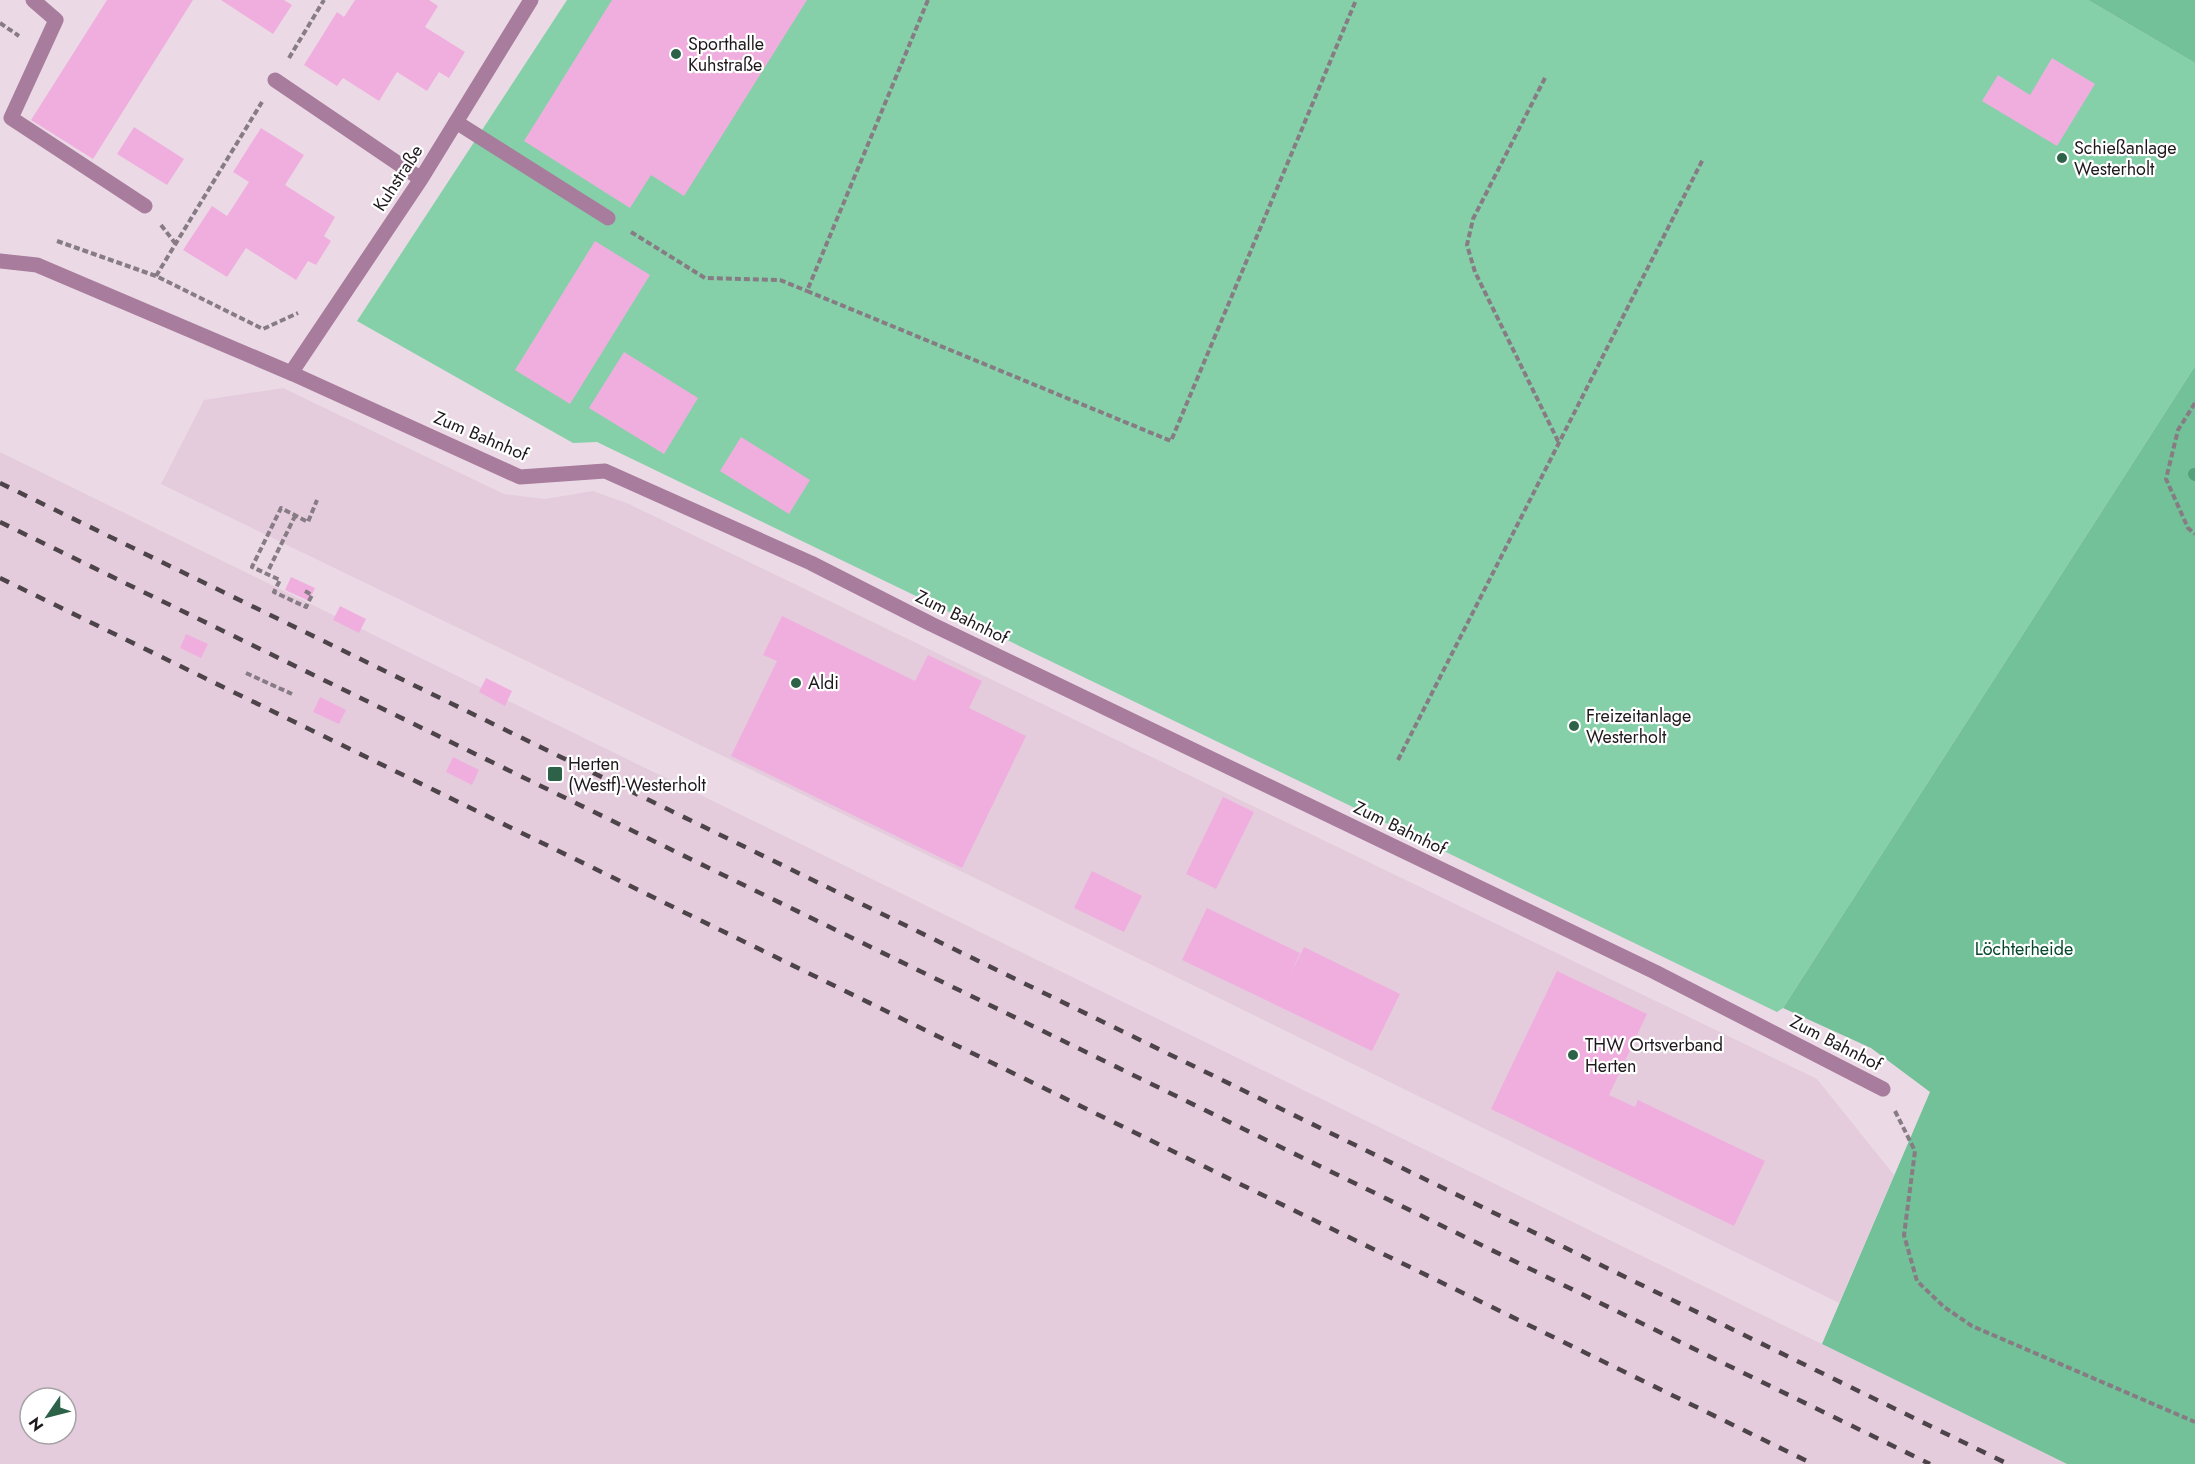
<svg xmlns="http://www.w3.org/2000/svg" width="2195" height="1464" viewBox="0 0 2195 1464" font-family="Jost,sans-serif">
	<rect width="100%" height="100%" fill="#ebdae6"/>
	<!-- built -->
	<path fill="#e4ccdd" fill-rule="evenodd" d="M 283,388 L 504,494 L 545,499 L 593,491 L 629,504 L 1817,1079 L 1894,1175 L 1839,1303 L 987,884 L 161,484 L 204,400 Z
		M 0,452 L 1822,1344 L 2067,1464 L 0,1464 ZM 30,1398 L 66,1398 L 66,1434 L 30,1434 Z"/>
	<!-- green -->
	<path fill="#85d0a9" d="M 567,0 L 2088,0 L 2195,63 L 2195,366 L 1783,1008 L 1777,1012 L 597,442 L 573,443 L 357,321 Z"/>
	<!-- forest -->
	<path fill="#72c198" d="M 2088,0 L 2195,0 L 2195,63 Z
		M 2195,366 L 2195,1464 L 2067,1464 L 1822,1344 L 1930,1092 L 1871,1048 L 1783,1008 Z"/>
	<g fill="none" stroke-linecap="round" stroke-linejoin="round">
		<!-- stream -->
		<path stroke="#54a27b" stroke-width="12" d="M 2194,474 L 2195,475"/>
	</g>
	<!-- building -->
	<path fill="#f0aede" d="M 107,0 L 193,0 L 93,159 L 31,120 Z
		M 221,0 L 284,0 L 292,5 L 273,34 Z
		M 355,0 L 429,0 L 438,6 L 425,27 L 465,52 L 449,78 L 439,72 L 427,91 L 397,72 L 379,101 L 343,78 L 337,86 L 304,65 L 337,12 L 344,17 Z
		M 612,0 L 807,0 L 684,196 L 651,175 L 630,208 L 524,141 Z
		M 2052,58 L 2095,84 L 2057,146 L 1982,101 L 1998,75 L 2030,95 Z
		M 134,127 L 184,159 L 167,185 L 117,154 Z
		M 261,128 L 304,155 L 285,185 L 335,217 L 324,236 L 331,241 L 316,265 L 308,261 L 296,280 L 246,248 L 227,277 L 183,250 L 212,206 L 227,216 L 249,182 L 233,172 Z
		M 595,241 L 650,275 L 570,404 L 515,370 Z
		M 624,352 L 698,398 L 664,454 L 589,408 Z
		M 741,437 L 810,480 L 789,514 L 720,471 Z
		M 291,577 L 315,588 L 309,601 L 285,590 Z
		M 340,606 L 366,619 L 359,633 L 333,620 Z
		M 782,616 L 915,681 L 928,655 L 982,681 L 969,708 L 1026,736 L 962,868 L 731,756 L 777,661 L 763,655 Z
		M 186,634 L 208,644 L 201,658 L 180,648 Z
		M 486,678 L 512,691 L 505,706 L 479,692 Z
		M 320,697 L 346,710 L 339,724 L 313,712 Z
		M 453,757 L 479,770 L 472,785 L 446,772 Z
		M 1223,797 L 1254,812 L 1216,889 L 1186,874 Z
		M 1092,871 L 1142,896 L 1124,932 L 1074,908 Z
		M 1207,908 L 1300,953 L 1289,977 L 1304,947 L 1400,994 L 1372,1051 L 1182,960 Z
		M 1557,971 L 1647,1014 L 1609,1095 L 1635,1107 L 1638,1100 L 1765,1161 L 1734,1226 L 1491,1109 Z"/>
	<g fill="none" stroke-linecap="round" stroke-linejoin="round">
		<!-- path -->
		<path stroke="#877c84" stroke-width="4" stroke-dasharray="6 3" stroke-linecap="butt" d="M 928,0 L 807,291 L 1171,441 L 1356,0
			M 0,23 L 19,36
			M 289,58 L 324,0
			M 1545,78 L 1473,219 L 1467,245 L 1475,272 L 1558,441
			M 161,225 L 175,243
			M 631,232 L 705,278 L 780,280 L 807,291
			M 57,241 L 156,276 L 263,329 L 298,313
			M 156,276 L 262,102
			M 2195,403 L 2178,430 L 2166,479 L 2188,528 L 2195,534
			M 269,569 L 295,516
			M 305,591 L 312,595 L 306,607 L 274,592 L 280,580 L 252,567 L 281,508 L 308,522 L 317,500
			M 246,673 L 292,694
			M 1398,760 L 1703,159
			M 1895,1111 L 1915,1151 L 1904,1235 L 1917,1281 L 1944,1307 L 1972,1326 L 2195,1422"/>
		<!-- service -->
		<path stroke="#a87c9c" stroke-width="15" d="M 456,122 L 608,218
			M 291,373 L 520,477 L 605,471 L 811,563 L 931,624 L 1655,972 L 1883,1089"/>
		<!-- minor -->
		<path stroke="#a87c9c" stroke-width="15" d="M 33,0 L 56,20 L 11,118 L 145,206
			M 275,80 L 421,179
			M 0,261 L 37,265 L 291,373 L 421,179 L 531,0"/>
		<!-- rail -->
		<path stroke="#4d444a" stroke-width="4.5" stroke-dasharray="10 10" stroke-linecap="butt" d="M 0,483 L 2008,1464
			M 0,522 L 1930,1464
			M 0,578 L 1813,1464"/>
	</g>
	<!-- markers -->
	<g fill="#2d6248" stroke="#fff" stroke-width="2">
		<circle cx="676" cy="54" r="6"/>
		<circle cx="2062" cy="158" r="6"/>
		<circle cx="796" cy="683" r="6"/>
		<circle cx="1574" cy="726" r="6"/>
		<rect x="547" y="766" width="16" height="16" rx="3"/>
		<circle cx="1573" cy="1055" r="6"/>
	</g>
	<g text-anchor="middle" dominant-baseline="central" stroke-width="4.5" stroke-linejoin="round" paint-order="stroke">
		<!-- poi labels -->
		<g font-size="18" fill="#1f191d" stroke="#fff" text-anchor="start">
			<text x="688" y="44">Sporthalle<tspan x="688" dy="21">Kuhstraße</tspan></text>
			<text x="2074" y="148">Schießanlage<tspan x="2074" dy="21">Westerholt</tspan></text>
			<text x="808" y="683">Aldi</text>
			<text x="1586" y="716">Freizeitanlage<tspan x="1586" dy="21">Westerholt</tspan></text>
			<text x="568" y="764">Herten<tspan x="568" dy="21">(Westf)-Westerholt</tspan></text>
			<text x="1585" y="1045">THW Ortsverband<tspan x="1585" dy="21">Herten</tspan></text>
		</g>
		<!-- street labels -->
		<g font-size="18" fill="#1f191d" stroke="#fff">
			<text transform="translate(398 178) rotate(-57)">Kuhstraße</text>
			<text transform="translate(481 436) rotate(23)">Zum Bahnhof</text>
			<text transform="translate(962 617) rotate(26)">Zum Bahnhof</text>
			<text transform="translate(1400 828) rotate(26)">Zum Bahnhof</text>
			<text transform="translate(1836 1043) rotate(27)">Zum Bahnhof</text>
		</g>
		<!-- park labels -->
		<g font-size="18" fill="#06482e" stroke="#fff">
			<text x="2024" y="949">Löchterheide</text>
		</g>
	</g>
	<!-- north arrow -->
	<g transform="translate(48 1416) rotate(235)"><circle r="28" fill="#ffffff" stroke="#a5a3a5" stroke-width="1.5"/>
	<path d="M0-4.5L10 22L0 15L-10 22Z" fill="#2d6248"/>
	<text y="-9" font-size="16" font-weight="bold" text-anchor="middle" fill="#1f191d">N</text>
	</g>
</svg>
